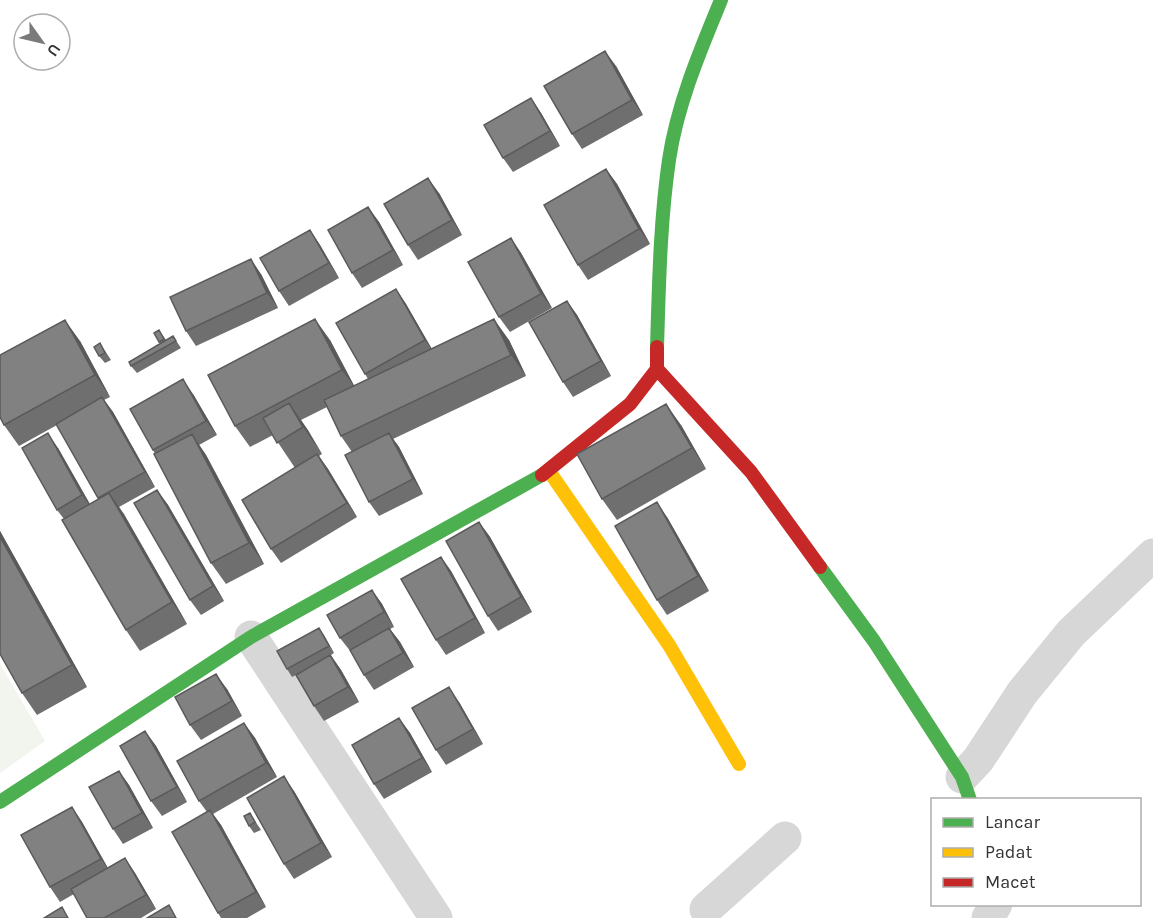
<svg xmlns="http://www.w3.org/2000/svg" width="1153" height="918" viewBox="0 0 1153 918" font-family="Karla,sans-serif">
	<rect width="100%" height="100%" fill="#fff"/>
	<!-- green -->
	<path fill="#f1f5ed" d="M 0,664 L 45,741 L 0,773 Z"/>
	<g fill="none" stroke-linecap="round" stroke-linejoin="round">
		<!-- street -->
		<path stroke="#d7d7d7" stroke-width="33" d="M 251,637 L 436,918
			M 962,777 L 978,760 L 1022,693 L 1071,633 L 1153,555
			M 706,909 L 785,838
			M 988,918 L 996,904"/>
		<!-- fast -->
		<path stroke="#4caf50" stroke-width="14" d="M 657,347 C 659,285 660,222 669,160 C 677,105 700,51 721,0
			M 820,567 L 874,641 L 962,777 L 970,800
			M 0,802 L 251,637 L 542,475"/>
		<!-- slow -->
		<path stroke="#ffc107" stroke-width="14" d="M 549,471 L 669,645 L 739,764"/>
		<!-- jam -->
		<path stroke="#c62828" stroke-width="14" d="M 657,369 L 751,472 L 820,567
			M 542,475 L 630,404 L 657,369 L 657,347"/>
	</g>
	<!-- wall -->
	<path fill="#6f6f6f" d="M 616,66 L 643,115 L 582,149 L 572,134 Z
		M 531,98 L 541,113 L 560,146 L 513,172 L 503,158 Z
		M 606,169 L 617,184 L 650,244 L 588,280 L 578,265 Z
		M 439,193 L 462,235 L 418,260 L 408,245 Z
		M 368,207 L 379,222 L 403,265 L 362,288 L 352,273 Z
		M 310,230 L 320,245 L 339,278 L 289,306 L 279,291 Z
		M 511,238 L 521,253 L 552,308 L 510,332 L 499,317 Z
		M 261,274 L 278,308 L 196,346 L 186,331 Z
		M 396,289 L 406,304 L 432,349 L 509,340 L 526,376 L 393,439 L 399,447 L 423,494 L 379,516 L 369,502 L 352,452 L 341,436 L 327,407 L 301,420 L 322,454 L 319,456 L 328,469 L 357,517 L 281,563 L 271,549 L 295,468 L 273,435 L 250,447 L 235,426 L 330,340 L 354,386 L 368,379 L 365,374 Z
		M 567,301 L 577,315 L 611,376 L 573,397 L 563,382 Z
		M 159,330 L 166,340 L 173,336 L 181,348 L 137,373 L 131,366 L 160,344 L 154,333 Z
		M 80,341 L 110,397 L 104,400 L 113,412 L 155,487 L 119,507 L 187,624 L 140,651 L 126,630 L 64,519 L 57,510 L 58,448 L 90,504 L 99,499 L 57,425 L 19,446 L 4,425 Z
		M 100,343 L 111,360 L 105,363 L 99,356 Z
		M 193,394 L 217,435 L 199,445 L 206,455 L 264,564 L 226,584 L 211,563 L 153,450 Z
		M 681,425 L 706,469 L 617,520 L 602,499 Z
		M 157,490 L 168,505 L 224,601 L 201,615 L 190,600 Z
		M 667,517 L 709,591 L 667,615 L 657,600 Z
		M 479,522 L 490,537 L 532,612 L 498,631 L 488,616 Z
		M 0,531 L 87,687 L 37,715 L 22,693 L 0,654 Z
		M 441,557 L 451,571 L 485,633 L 446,655 L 436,640 Z
		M 372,590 L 382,604 L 394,627 L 390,629 L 400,642 L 414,667 L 374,690 L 364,675 L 351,652 L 340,638 Z
		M 319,628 L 334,653 L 331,655 L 341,670 L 359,702 L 324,721 L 314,706 L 296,675 L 292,677 L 287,669 Z
		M 227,689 L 242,716 L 201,740 L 190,725 Z
		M 459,702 L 483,744 L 446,765 L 436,750 Z
		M 399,718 L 410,733 L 432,772 L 384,799 L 374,784 Z
		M 244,723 L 255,738 L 277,777 L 213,814 L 221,825 L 266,907 L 247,918 L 221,918 L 218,913 L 207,812 L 199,801 Z
		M 145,731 L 156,746 L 187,802 L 162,816 L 151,801 Z
		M 119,771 L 129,785 L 153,828 L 123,844 L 113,829 Z
		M 294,791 L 332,857 L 294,879 L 284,864 Z
		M 72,807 L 82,822 L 108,868 L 125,858 L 135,873 L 156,909 L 141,918 L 87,918 L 74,894 L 60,902 L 50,887 Z
		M 250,813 L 261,830 L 254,833 L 249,826 Z"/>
	<!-- shaded-wall -->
	<path fill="#5a5a5a" d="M 605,51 L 616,66 L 643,115 L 632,100 Z
		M 531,98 L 541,113 L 560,146 L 550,131 Z
		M 606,169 L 617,184 L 650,244 L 639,229 Z
		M 428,178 L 439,193 L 462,235 L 452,220 Z
		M 368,207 L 379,222 L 403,265 L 393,250 Z
		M 310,230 L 320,245 L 339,278 L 329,263 Z
		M 511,238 L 521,253 L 552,308 L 541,294 Z
		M 251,259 L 261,274 L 278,308 L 267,293 Z
		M 396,289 L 406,304 L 435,355 L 425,340 Z
		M 567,301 L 577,315 L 611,376 L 601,361 Z
		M 315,319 L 330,340 L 357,391 L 342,370 Z
		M 494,319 L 509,340 L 526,376 L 511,355 Z
		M 65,320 L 80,341 L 110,397 L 95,375 Z
		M 183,379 L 193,394 L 217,435 L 206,421 Z
		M 102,397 L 113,412 L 155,487 L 145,472 Z
		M 289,403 L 308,430 L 322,454 L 303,427 Z
		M 666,404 L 681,425 L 706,469 L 692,448 Z
		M 48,433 L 58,448 L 93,510 L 82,495 Z
		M 389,433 L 399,447 L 423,494 L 413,479 Z
		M 192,434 L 206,455 L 264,564 L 249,543 Z
		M 317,454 L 328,469 L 357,517 L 347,503 Z
		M 157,490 L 168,505 L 224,601 L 213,586 Z
		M 109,493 L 124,514 L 187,624 L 172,602 Z
		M 657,502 L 667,517 L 709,591 L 698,576 Z
		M 479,522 L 490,537 L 532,612 L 521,597 Z
		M 0,531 L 87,687 L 72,665 L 0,537 Z
		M 441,557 L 451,571 L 485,633 L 475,618 Z
		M 372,590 L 382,604 L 394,627 L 384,612 Z
		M 319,628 L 324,635 L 334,653 L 329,646 Z
		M 389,628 L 400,642 L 414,667 L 403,653 Z
		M 330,655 L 341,670 L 359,702 L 348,687 Z
		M 216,674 L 227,689 L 242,716 L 232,701 Z
		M 449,687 L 459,702 L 483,744 L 473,729 Z
		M 399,718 L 410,733 L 432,772 L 422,758 Z
		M 244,723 L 255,738 L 277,777 L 266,763 Z
		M 145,731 L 156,746 L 187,802 L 177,787 Z
		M 119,771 L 129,785 L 153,828 L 142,813 Z
		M 284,776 L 294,791 L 332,857 L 321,843 Z
		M 72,807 L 82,822 L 111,874 L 101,859 Z
		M 210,810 L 221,825 L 266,907 L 256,892 Z
		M 125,858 L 135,873 L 156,909 L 146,895 Z"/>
	<!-- building -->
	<path fill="#818181" stroke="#5a5a5a" stroke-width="1.5" d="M 605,51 L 632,100 L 572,134 L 544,86 Z
		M 531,98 L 550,131 L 503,158 L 484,125 Z
		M 606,169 L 639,229 L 578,265 L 544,205 Z
		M 428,178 L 452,220 L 408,245 L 384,204 Z
		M 368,207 L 393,250 L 352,273 L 328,230 Z
		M 310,230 L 329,263 L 279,291 L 260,258 Z
		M 511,238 L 541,294 L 499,317 L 468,262 Z
		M 251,259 L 267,293 L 186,331 L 170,297 Z
		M 396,289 L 425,340 L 365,374 L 336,323 Z
		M 567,301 L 601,361 L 563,382 L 529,322 Z
		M 315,319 L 342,370 L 235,426 L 208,375 Z
		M 494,319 L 511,355 L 341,436 L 324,400 Z
		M 65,320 L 95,375 L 4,425 L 0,417 L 0,355 Z
		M 159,330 L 164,339 L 159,342 L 154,333 Z
		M 173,336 L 176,341 L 131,366 L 129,362 Z
		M 100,343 L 105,353 L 99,356 L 94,347 Z
		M 183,379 L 206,421 L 153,450 L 130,409 Z
		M 102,397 L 145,472 L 98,498 L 56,424 Z
		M 289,403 L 303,427 L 277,443 L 263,418 Z
		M 666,404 L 692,448 L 602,499 L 577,454 Z
		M 48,433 L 82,495 L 57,510 L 22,448 Z
		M 389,433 L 413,479 L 369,502 L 345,455 Z
		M 192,434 L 249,543 L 211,563 L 154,454 Z
		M 317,454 L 347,503 L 271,549 L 242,500 Z
		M 157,490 L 213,586 L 190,600 L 134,503 Z
		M 109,493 L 172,602 L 126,630 L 62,520 Z
		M 657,502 L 698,576 L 657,600 L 615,526 Z
		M 479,522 L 521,597 L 488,616 L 446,541 Z
		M 0,537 L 72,665 L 22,693 L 0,654 Z
		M 441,557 L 475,618 L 436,640 L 401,579 Z
		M 372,590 L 384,612 L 340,638 L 327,615 Z
		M 319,628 L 329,646 L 287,669 L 277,651 Z
		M 389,628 L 403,653 L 364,675 L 350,650 Z
		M 330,655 L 348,687 L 314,706 L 296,675 Z
		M 216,674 L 232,701 L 190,725 L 175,697 Z
		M 449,687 L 473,729 L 436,750 L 412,708 Z
		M 399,718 L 422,758 L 374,784 L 352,745 Z
		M 244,723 L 266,763 L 199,801 L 177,761 Z
		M 145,731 L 177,787 L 151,801 L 120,746 Z
		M 119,771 L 142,813 L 113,829 L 89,787 Z
		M 284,776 L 321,843 L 284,864 L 247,798 Z
		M 72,807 L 101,859 L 50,887 L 21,835 Z
		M 210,810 L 256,892 L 218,913 L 172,832 Z
		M 250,813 L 255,822 L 249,826 L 244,816 Z
		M 125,858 L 146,895 L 104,918 L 87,918 L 71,889 Z
		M 169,905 L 176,918 L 147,918 Z
		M 62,907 L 68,918 L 44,918 Z"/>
	<!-- legend -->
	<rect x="931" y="798" width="210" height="108" fill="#ffffff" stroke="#adadad" stroke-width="1.5"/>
	<rect x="943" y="818" width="30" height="9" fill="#4caf50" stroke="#adadad" stroke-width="1.5"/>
	<text x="985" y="828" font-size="18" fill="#333333">Lancar</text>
	<rect x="943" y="848" width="30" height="9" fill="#ffc107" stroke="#adadad" stroke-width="1.5"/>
	<text x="985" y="858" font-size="18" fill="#333333">Padat</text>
	<rect x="943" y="878" width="30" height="9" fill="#c62828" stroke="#adadad" stroke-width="1.5"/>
	<text x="985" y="888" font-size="18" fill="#333333">Macet</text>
	<!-- north arrow -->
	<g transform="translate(42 42) rotate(124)"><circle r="28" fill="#ffffff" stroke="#adadad" stroke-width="1.5"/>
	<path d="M0-4.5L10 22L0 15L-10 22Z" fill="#7a7a7a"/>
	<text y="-9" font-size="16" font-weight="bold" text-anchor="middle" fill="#333333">U</text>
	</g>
</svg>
